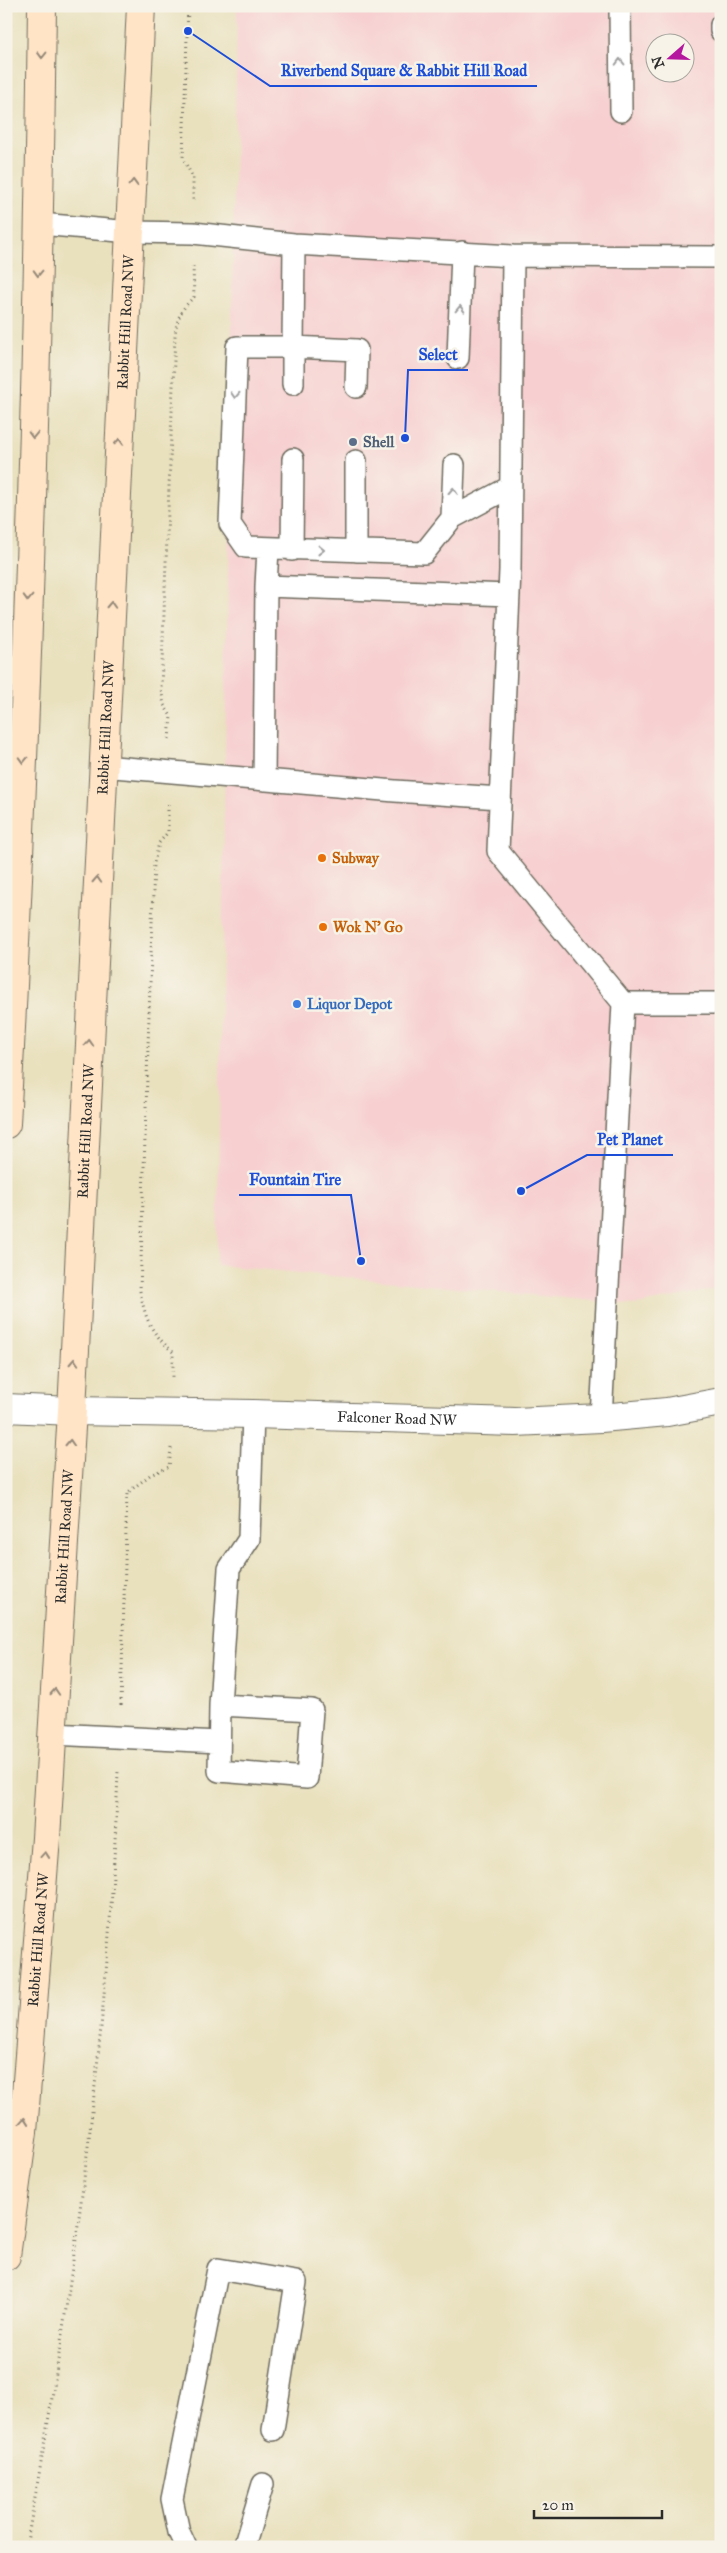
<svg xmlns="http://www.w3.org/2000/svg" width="727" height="2553" viewBox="0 0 727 2553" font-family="'IM FELL Great Primer',serif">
	<rect width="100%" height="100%" fill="#f7f3e8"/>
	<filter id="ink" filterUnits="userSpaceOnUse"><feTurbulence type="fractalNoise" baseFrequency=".02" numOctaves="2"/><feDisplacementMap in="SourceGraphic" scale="10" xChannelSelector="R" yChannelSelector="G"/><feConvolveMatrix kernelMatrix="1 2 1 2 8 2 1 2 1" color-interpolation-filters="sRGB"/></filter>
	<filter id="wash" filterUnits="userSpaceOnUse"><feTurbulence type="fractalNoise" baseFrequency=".0096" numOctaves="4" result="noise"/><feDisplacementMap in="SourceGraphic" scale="20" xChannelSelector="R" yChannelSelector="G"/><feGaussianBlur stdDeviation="1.12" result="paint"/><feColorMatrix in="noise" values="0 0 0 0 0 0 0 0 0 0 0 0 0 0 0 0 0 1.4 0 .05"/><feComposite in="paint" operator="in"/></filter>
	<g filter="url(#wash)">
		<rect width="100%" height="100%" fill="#e9e1be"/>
		<!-- built -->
		<path fill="#f7cfd0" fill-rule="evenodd" d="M 237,6 L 721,6 L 721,1288 L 636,1305 L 217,1265 ZM 654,42 L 684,42 L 684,72 L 654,72 Z"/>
	</g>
	<g filter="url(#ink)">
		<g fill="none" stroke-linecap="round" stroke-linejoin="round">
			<!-- service casing -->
			<g stroke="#6e6b5e" stroke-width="24">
				<path id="service" d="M 620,6 L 621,111
					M 721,25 L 721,31
					M 40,224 L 131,232 L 193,233 L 294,244 L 513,256 L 721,257
					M 294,244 L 293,347 L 237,347 L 230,524 L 246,547 L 424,553 L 452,518 L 510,487
					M 513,256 L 510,570 L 498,851 L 623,1003
					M 458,358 L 462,252
					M 293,384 L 293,347 L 357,350 L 356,387
					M 356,461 L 356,551
					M 452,518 L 454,465
					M 292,550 L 293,459
					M 266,586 L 268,549
					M 102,766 L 395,791 L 500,798
					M 264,780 L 266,586 L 509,595
					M 601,1418 L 623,1003 L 721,1003
					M 220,1705 L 312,1710 L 307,1778 L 219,1771 L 220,1705 L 229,1569 L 249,1539 L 253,1414
					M 52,1734 L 219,1742
					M 186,2547 L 179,2532 L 172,2499 L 218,2269 L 296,2282 L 273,2430
					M 244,2547 L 263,2484"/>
			</g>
			<!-- minor casing -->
			<g stroke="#6e6b5e" stroke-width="30">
				<path id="minor" d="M 6,1408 L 72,1411"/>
			</g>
			<!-- tertiary casing -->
			<g stroke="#6e6b5e" stroke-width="30">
				<g id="tertiary">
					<path id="s1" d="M 72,1411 L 253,1414 L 515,1422 L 601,1418 L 667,1412 L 721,1402"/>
				</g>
			</g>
			<!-- secondary casing -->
			<g stroke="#6e6b5e" stroke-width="30">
				<g id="secondary">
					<path d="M 6,1124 C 26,752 38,379 42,6"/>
					<path id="s2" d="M 6,2256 L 23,2132 L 46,1838 L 72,1411 L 141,6"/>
				</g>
			</g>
			<!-- path -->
			<path stroke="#6e6b5e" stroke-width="3" stroke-dasharray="1 4" stroke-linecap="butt" d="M 188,6 L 183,158 L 193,178 L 193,200
				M 169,739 L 171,716 L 164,705 L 161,689 L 175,335 C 177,318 181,309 194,297 L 193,266
				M 168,805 L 168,832 L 159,843 L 154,863 L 140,1291 C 146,1321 150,1331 173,1352 L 173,1377
				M 121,1705 L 127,1493 L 150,1475 L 169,1467 L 171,1448
				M 26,2547 C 73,2291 109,2032 118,1771"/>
			<!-- service -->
			<use href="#service" stroke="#fff" stroke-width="21"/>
			<!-- minor -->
			<use href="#minor" stroke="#fff" stroke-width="28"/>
			<!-- tertiary -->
			<use href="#tertiary" stroke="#fff" stroke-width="28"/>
			<!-- secondary -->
			<use href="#secondary" stroke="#ffe4c6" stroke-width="28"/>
		</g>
		<!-- one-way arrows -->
		<defs><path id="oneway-chevron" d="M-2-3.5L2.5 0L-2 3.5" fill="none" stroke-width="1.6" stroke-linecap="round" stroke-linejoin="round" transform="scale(1.25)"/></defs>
		<g stroke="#958878">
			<use href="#oneway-chevron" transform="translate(42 55) rotate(91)"/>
			<use href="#oneway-chevron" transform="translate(133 183) rotate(-88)"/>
			<use href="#oneway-chevron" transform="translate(38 273) rotate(92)"/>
			<use href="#oneway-chevron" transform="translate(33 435) rotate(92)"/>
			<use href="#oneway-chevron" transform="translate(119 442) rotate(-87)"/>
			<use href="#oneway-chevron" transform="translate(28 598) rotate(92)"/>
			<use href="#oneway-chevron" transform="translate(111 605) rotate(-87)"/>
			<use href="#oneway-chevron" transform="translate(23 760) rotate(92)"/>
			<use href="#oneway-chevron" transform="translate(97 880) rotate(-87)"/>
			<use href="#oneway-chevron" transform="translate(89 1043) rotate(-87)"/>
			<use href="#oneway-chevron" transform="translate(74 1362) rotate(-87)"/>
			<use href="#oneway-chevron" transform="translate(70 1443) rotate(-87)"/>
			<use href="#oneway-chevron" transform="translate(55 1692) rotate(-87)"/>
			<use href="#oneway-chevron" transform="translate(45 1855) rotate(-85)"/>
			<use href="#oneway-chevron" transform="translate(24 2121) rotate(-85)"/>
		</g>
		<g stroke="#a0a0a0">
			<use href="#oneway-chevron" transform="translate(620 62) rotate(-91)"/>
			<use href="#oneway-chevron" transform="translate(460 309) rotate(-88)"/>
			<use href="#oneway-chevron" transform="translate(235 395) rotate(93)"/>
			<use href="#oneway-chevron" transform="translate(453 491) rotate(-87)"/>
			<use href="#oneway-chevron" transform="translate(321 550) rotate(1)"/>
		</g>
	</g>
	<!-- markers -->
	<circle fill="#5c6f8a" stroke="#f7f3e8" stroke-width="2" cx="353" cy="442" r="5"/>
	<g fill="#e8710a" stroke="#f7f3e8" stroke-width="2">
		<circle cx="322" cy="858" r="5"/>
		<circle cx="323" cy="927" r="5"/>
	</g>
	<circle fill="#3f7fe0" stroke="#f7f3e8" stroke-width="2" cx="297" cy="1004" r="5"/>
	<g text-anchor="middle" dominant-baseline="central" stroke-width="5" stroke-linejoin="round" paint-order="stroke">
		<!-- street labels -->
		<g font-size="15" fill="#2b2b2b" stroke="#f7f3e8">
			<text stroke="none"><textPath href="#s2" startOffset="1938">Rabbit Hill Road NW</textPath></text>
			<text stroke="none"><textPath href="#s2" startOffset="1532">Rabbit Hill Road NW</textPath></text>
			<text stroke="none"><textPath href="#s2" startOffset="1128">Rabbit Hill Road NW</textPath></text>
			<text stroke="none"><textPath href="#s1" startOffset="325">Falconer Road NW</textPath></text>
			<text stroke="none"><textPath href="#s2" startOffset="722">Rabbit Hill Road NW</textPath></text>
			<text stroke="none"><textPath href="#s2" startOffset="318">Rabbit Hill Road NW</textPath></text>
		</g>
		<!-- service labels -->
		<g font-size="15" font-weight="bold" fill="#4e5e75" stroke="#f7f3e8" text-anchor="start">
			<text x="363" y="442">Shell</text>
		</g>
		<!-- food labels -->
		<g font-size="15" font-weight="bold" fill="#c56008" stroke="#f7f3e8" text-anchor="start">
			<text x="332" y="858">Subway</text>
			<text x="333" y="927">Wok N' Go</text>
		</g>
		<!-- shop labels -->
		<g font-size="15" font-weight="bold" fill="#366cbe" stroke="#f7f3e8" text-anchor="start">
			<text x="307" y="1004">Liquor Depot</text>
		</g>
	</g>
	<!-- callouts -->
	<path fill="none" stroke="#1d4ed8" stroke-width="2" d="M188 31L270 86H537M405 438L408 370H468M521 1191L587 1155H673M361 1261L351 1195H239"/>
	<g fill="#1d4ed8" stroke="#f7f3e8" stroke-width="2">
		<circle cx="188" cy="31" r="5"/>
		<circle cx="405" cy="438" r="5"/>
		<circle cx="521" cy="1191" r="5"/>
		<circle cx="361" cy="1261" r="5"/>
	</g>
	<g font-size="16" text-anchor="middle" font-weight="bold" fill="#1d4ed8" stroke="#f7f3e8" stroke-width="5" stroke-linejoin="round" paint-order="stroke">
		<text x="404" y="76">Riverbend Square &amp; Rabbit Hill Road</text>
		<text x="438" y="360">Select</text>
		<text x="630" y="1145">Pet Planet</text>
		<text x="295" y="1185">Fountain Tire</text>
	</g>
	<!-- margin -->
	<rect width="727" height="2553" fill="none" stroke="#f7f3e8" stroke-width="25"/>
	<!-- north arrow -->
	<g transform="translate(670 58) rotate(250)"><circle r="24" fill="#f7f3e8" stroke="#a5a39c"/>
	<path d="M0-4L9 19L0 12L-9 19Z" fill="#b5179e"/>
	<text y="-8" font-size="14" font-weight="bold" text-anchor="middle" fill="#2b2b2b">N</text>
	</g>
	<!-- scale -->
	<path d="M534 2510v8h128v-8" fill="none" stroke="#2b2b2b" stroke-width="2.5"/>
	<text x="542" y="2510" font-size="15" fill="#2b2b2b" stroke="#f7f3e8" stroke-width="4" paint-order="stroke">20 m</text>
</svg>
